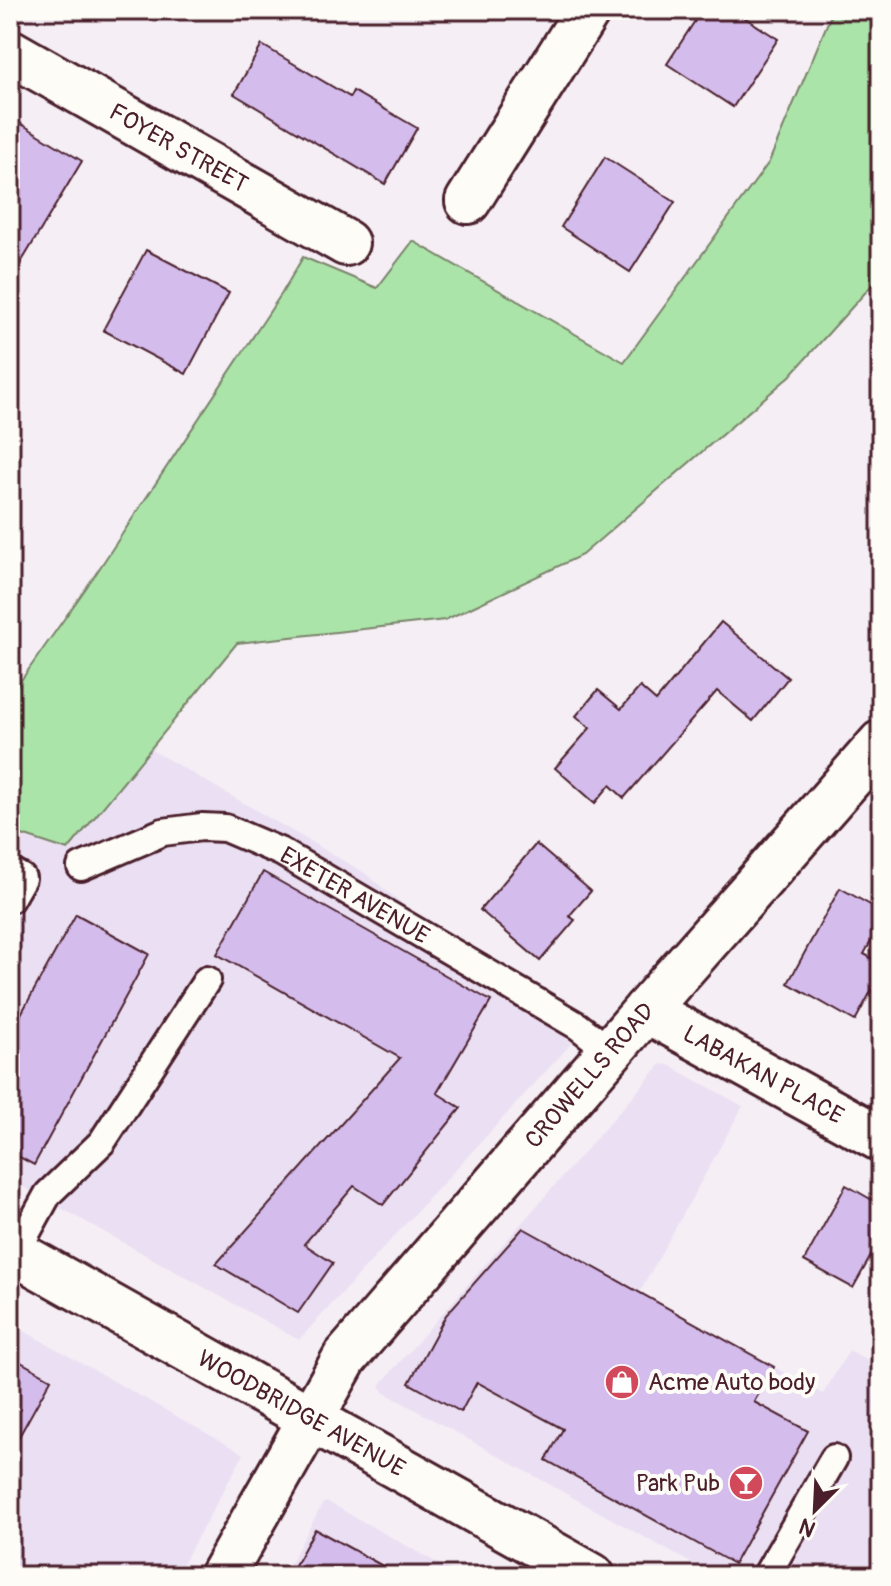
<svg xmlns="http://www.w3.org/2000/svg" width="891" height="1586" viewBox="0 0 891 1586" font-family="Pangolin,sans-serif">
	<rect width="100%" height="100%" fill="#f5eff5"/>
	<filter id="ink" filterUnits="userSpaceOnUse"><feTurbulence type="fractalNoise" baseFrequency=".0125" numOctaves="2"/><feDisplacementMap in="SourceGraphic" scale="16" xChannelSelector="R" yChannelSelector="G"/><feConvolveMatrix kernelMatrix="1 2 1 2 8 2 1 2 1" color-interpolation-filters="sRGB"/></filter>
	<g filter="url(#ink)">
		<!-- built -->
		<path fill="#ebe0f3" d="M 150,749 L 365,873 L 572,1043 L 299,1340 L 10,1180 L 10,831 L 68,850 Z
			M 661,1064 L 669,1065 L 743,1106 L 640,1292 L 823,1394 L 849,1350 L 881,1367 L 881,1576 L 714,1576 L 383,1392 L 380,1386 L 384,1380 Z
			M 10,1323 L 244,1454 L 176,1576 L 21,1576 L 14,1572 L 10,1576 Z
			M 328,1502 L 461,1576 L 283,1576 L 323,1503 Z"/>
		<!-- green -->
		<path fill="#abe4a9" stroke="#7a826a" stroke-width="2" d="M 833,10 L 881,10 L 881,275 L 790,376 L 582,555 L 445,620 L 237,643 L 68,850 L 10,831 L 10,696 L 95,575 L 282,293 L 303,257 L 377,288 L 413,241 L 624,362 L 769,162 Z"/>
		<!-- building -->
		<path fill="#d4bded" stroke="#4a1f2b" stroke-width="2" d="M 702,10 L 733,10 L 778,39 L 733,107 L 667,64 Z
			M 262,45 L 350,97 L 353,91 L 417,128 L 385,184 L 234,94 Z
			M 10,117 L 82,161 L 10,281 Z
			M 605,157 L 675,202 L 630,272 L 561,227 Z
			M 146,250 L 229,293 L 186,374 L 103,330 Z
			M 721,622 L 788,678 L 753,721 L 717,691 L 624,798 L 610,785 L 595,803 L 555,768 L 590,728 L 576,716 L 598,690 L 621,709 L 640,687 L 656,701 Z
			M 536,844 L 591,891 L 569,916 L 575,920 L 540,961 L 480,910 Z
			M 263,872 L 491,1001 L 437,1093 L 461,1108 L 383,1205 L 354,1186 L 304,1244 L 333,1263 L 298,1313 L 216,1264 L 400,1058 L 217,954 Z
			M 840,888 L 881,911 L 881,923 L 864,954 L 881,963 L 881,973 L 855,1021 L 788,983 Z
			M 76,914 L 149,954 L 34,1165 L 10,1152 L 10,1034 Z
			M 846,1185 L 881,1205 L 881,1238 L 853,1288 L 804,1261 Z
			M 523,1228 L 774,1367 L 754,1402 L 808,1431 L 734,1564 L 546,1460 L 563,1429 L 477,1382 L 461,1412 L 409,1383 L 446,1315 Z
			M 10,1356 L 51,1379 L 10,1453 Z
			M 315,1529 L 401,1576 L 289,1576 Z"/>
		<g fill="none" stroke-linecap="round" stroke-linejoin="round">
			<!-- lane casing -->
			<g stroke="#4a1f2b" stroke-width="32">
				<g id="lane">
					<path id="s1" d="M 81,867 L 163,832 L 202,827 L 225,828 L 281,852 L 578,1026 L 610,1051"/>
					<path d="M 10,871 L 22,878 L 10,899"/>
					<path d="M 15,1254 L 48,1194 L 102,1142 L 207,980"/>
					<path d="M 766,1576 L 834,1458"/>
				</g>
			</g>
			<!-- street casing -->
			<g stroke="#4a1f2b" stroke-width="50">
				<g id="street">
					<path id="s2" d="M 10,52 L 346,243"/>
					<path d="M 468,201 L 588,10"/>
					<path id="s3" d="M 646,1010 L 881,1139"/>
					<path id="s4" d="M 222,1576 L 345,1358 L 646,1010 L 881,743"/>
				</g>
			</g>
			<!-- secondary casing -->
			<g stroke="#4a1f2b" stroke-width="50">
				<g id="secondary">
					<path id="s5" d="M 10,1250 L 592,1576"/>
				</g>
			</g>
			<!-- lane -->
			<use href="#lane" stroke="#fdfcf7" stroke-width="26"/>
			<!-- street -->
			<use href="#street" stroke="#fdfcf7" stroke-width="44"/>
			<!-- secondary -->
			<use href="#secondary" stroke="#fdfcf7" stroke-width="44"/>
		</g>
	</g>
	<!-- icons -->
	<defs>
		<g id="shop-disc" transform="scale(1.8)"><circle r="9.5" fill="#d1495b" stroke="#fdfcf7"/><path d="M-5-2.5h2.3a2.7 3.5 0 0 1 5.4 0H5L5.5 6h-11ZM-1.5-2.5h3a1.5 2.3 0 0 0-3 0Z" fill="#fff"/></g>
		<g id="bar-disc" transform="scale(1.8)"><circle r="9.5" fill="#d1495b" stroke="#fdfcf7"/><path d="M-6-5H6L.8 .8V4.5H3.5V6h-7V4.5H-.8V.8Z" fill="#fff"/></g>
	</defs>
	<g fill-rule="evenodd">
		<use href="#shop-disc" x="622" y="1382"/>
		<use href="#bar-disc" x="746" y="1483"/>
	</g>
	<g text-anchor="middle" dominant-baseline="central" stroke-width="8" stroke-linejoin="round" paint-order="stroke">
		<!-- street labels -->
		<g font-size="24" fill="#4a1f2b" stroke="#fdfcf7">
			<text stroke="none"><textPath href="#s2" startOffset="194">FOYER STREET</textPath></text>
			<text stroke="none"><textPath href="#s1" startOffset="298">EXETER AVENUE</textPath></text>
			<text stroke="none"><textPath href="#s3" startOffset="134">LABAKAN PLACE</textPath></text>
			<text stroke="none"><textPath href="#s4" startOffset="624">CROWELLS ROAD</textPath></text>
			<text stroke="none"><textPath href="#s5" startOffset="334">WOODBRIDGE AVENUE</textPath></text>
		</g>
		<!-- poi labels -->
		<g font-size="24" fill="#4a1f2b" stroke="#fdfcf7" text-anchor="start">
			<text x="648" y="1382">Acme Auto body</text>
			<text x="720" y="1483" text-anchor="end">Park Pub</text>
		</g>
	</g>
	<!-- margin -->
	<rect width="891" height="1586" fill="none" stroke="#fdfcf7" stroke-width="40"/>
	<rect x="20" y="20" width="851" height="1546" fill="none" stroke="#4a1f2b" stroke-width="3" filter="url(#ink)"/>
	<!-- north arrow -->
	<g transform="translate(815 1510) rotate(204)" stroke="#fdfcf7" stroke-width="6" paint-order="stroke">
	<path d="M0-6L14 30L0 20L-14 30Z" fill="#4a1f2b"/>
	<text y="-12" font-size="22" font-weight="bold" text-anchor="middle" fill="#4a1f2b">N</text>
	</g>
</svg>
